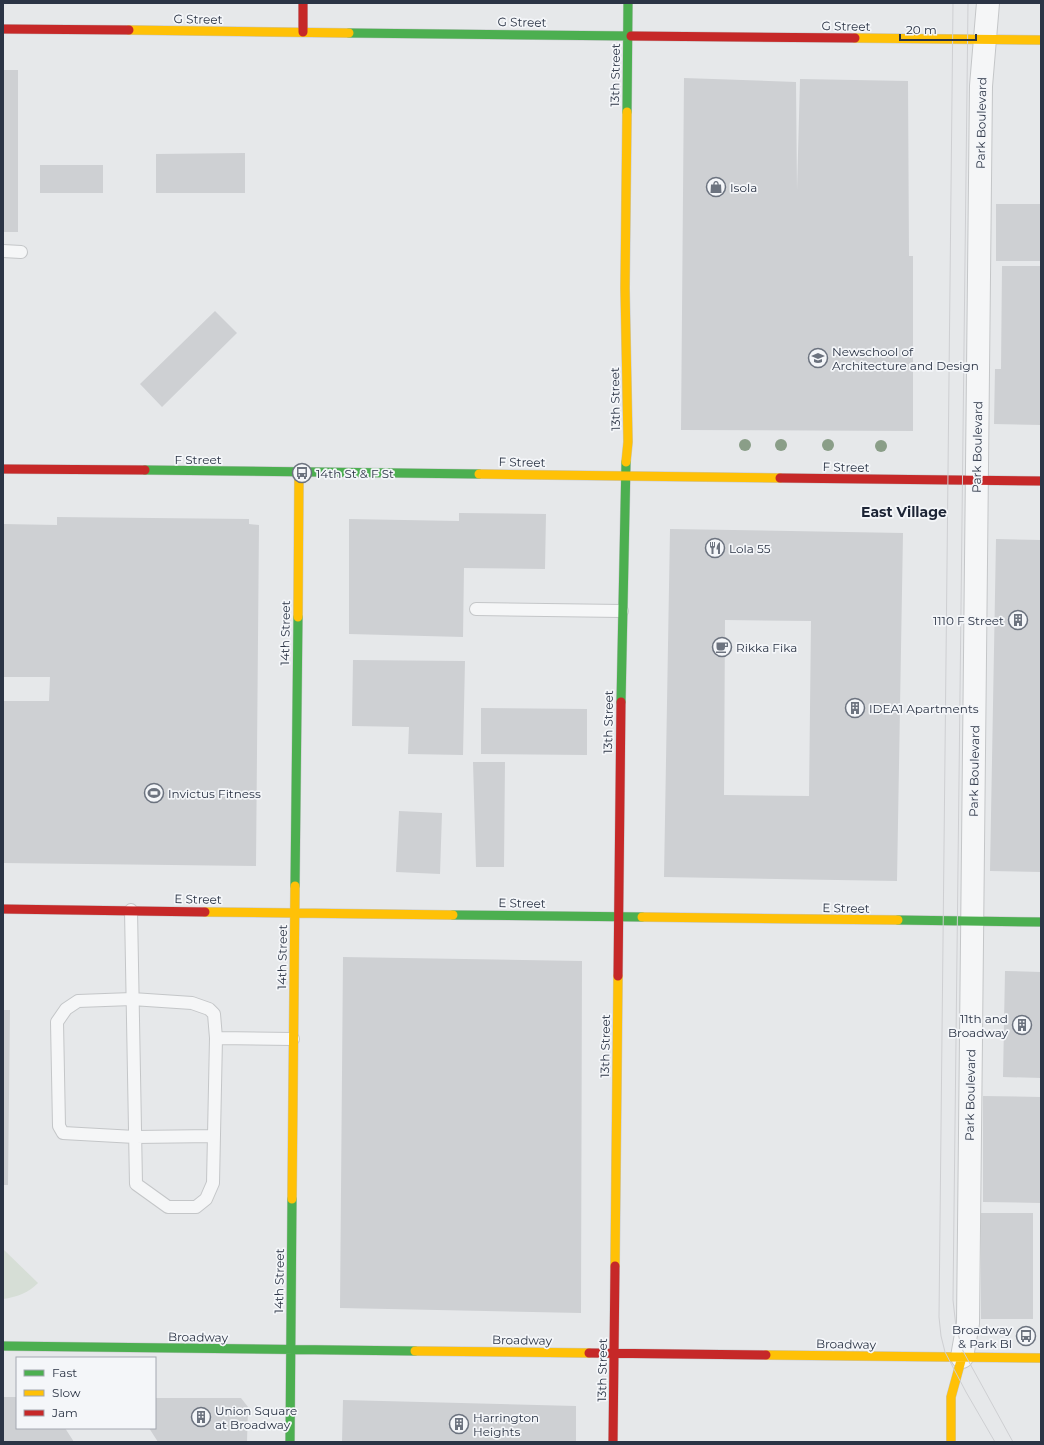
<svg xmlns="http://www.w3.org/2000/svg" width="1044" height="1445" viewBox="0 0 1044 1445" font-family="Montserrat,sans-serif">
	<rect width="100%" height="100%" fill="#e6e8ea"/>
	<!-- green -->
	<path fill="#d6ded6" d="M 3,1249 L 38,1283 C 28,1293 17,1297 3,1299 Z"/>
	<!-- building -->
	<path fill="#ced0d3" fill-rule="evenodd" d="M 3,70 L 18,70 L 18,232 L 3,232 Z
		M 684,78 L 796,82 L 797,191 L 800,79 L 908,81 L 909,256 L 913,256 L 913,431 L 681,430 Z
		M 245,153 L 245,193 L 156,193 L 156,154 Z
		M 40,165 L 103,165 L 103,193 L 40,193 Z
		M 996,204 L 1041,204 L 1041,261 L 996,261 Z
		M 1002,266 L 1041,266 L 1041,425 L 994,424 L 995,369 L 1001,369 Z
		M 215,311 L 237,333 L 162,407 L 140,384 Z
		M 459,513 L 546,514 L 545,569 L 464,568 L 463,637 L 349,634 L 349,519 L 459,521 Z
		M 57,517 L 249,519 L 249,524 L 259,525 L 256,866 L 3,863 L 3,701 L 49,701 L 50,677 L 3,677 L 3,524 L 57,525 Z
		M 670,529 L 903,533 L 897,881 L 664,877 ZM 725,620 L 811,621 L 809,796 L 724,795 Z
		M 996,539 L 1041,540 L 1041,872 L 990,871 Z
		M 353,660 L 465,661 L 463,755 L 408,754 L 409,727 L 352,726 Z
		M 481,708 L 587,709 L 587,755 L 481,754 Z
		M 473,762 L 505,762 L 504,867 L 476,867 Z
		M 399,811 L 442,813 L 440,874 L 396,872 Z
		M 343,957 L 582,961 L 581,1313 L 340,1308 Z
		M 1005,971 L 1041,972 L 1041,1078 L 1003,1077 Z
		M 3,1010 L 10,1010 L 8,1185 L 3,1185 Z
		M 983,1096 L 1041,1097 L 1041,1203 L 983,1202 Z
		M 981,1213 L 1033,1213 L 1033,1319 L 981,1319 Z
		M 3,1397 L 17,1397 L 17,1428 L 65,1428 L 74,1442 L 3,1442 Z
		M 155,1398 L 241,1398 L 248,1407 L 247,1442 L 158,1442 L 149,1428 L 155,1428 Z
		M 343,1400 L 576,1406 L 576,1442 L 342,1442 Z"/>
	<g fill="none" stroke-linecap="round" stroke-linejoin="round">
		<!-- lane casing -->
		<g stroke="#c4c6c8" stroke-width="14">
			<path id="lane" d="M 3,251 L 21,252
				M 476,609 L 622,611
				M 131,910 L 136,1184 L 168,1207 L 196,1207 L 206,1199 L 213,1183 L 216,1038 L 293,1039
				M 214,1136 L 135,1137 L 63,1133 L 59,1126 L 57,1022 L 66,1009 L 78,1001 L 132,999 L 192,1003 L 209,1009 L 214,1014 L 216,1038"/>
		</g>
		<!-- street casing -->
		<g stroke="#c4c6c8" stroke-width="24">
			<path id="street" d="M 962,1357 L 968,1323 L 981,86 L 988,3"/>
		</g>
		<!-- fast casing -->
		<g stroke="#c4c6c8" stroke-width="10">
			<path id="fast" d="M 349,33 L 631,36
				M 627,112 L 628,3
				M 145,470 L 479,474
				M 621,702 L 626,462
				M 295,886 L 298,617
				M 453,915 L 642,917
				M 898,920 L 1041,922
				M 3,1346 L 415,1351
				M 290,1442 L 292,1199"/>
		</g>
		<!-- slow casing -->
		<g stroke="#c4c6c8" stroke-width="10">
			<path id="slow" d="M 129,30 L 349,33
				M 855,38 L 1041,40
				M 626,462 L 628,442 L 625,288 L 627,112
				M 479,474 L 780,478
				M 298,617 L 299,472
				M 205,912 L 453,915
				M 642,917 L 898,920
				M 292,1199 L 295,886
				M 615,1266 L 618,976
				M 415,1351 L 589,1353
				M 766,1355 L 1041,1358
				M 951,1442 L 951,1397 L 962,1357"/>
		</g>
		<!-- jam casing -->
		<g stroke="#c4c6c8" stroke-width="10">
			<path id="jam" d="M 303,3 L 303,32
				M 3,29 L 129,30
				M 631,36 L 855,38
				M 3,469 L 145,470
				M 780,478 L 1041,481
				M 3,909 L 205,912
				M 618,976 L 621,702
				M 589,1353 L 766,1355
				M 613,1442 L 615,1266"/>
		</g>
		<!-- lane -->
		<use href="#lane" stroke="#f5f6f7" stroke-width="12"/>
		<!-- street -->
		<use href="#street" stroke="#f5f6f7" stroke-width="22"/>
		<!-- fast -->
		<use href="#fast" stroke="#4caf50" stroke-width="9"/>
		<!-- slow -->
		<use href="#slow" stroke="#ffc107" stroke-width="9"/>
		<!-- jam -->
		<use href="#jam" stroke="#c62828" stroke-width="9"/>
		<!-- tram -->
		<path stroke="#cecfd2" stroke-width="1" d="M 953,3 L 939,1317 L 941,1336 L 945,1352 L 966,1392 L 995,1442
			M 968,3 L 953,1300 L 956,1327 L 963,1351 L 1013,1442"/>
	</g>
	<!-- trees -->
	<g fill="#8a9e88">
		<circle cx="745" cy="445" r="6"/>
		<circle cx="781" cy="445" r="6"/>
		<circle cx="828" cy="445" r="6"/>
		<circle cx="881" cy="446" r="6"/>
	</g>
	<!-- icons -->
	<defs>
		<g id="shop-ring" transform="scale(1)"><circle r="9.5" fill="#f4f6f9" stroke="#6c737f" stroke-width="1.5"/><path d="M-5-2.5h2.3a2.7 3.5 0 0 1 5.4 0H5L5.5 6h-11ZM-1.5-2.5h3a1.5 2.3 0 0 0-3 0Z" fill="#6c737f"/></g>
		<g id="school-ring" transform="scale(1)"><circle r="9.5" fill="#f4f6f9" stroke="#6c737f" stroke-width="1.5"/><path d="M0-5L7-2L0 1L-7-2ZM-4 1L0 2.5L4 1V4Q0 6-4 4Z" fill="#6c737f"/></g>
		<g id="bus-ring" transform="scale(1)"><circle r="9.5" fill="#f4f6f9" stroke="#6c737f" stroke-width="1.5"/><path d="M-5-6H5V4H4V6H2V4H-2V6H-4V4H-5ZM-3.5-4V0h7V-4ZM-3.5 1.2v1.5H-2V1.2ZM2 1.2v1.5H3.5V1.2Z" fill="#6c737f"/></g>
		<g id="restaurant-ring" transform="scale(1)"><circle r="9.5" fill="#f4f6f9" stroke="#6c737f" stroke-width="1.5"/><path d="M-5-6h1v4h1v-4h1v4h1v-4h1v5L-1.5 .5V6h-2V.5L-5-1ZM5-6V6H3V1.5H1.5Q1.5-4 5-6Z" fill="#6c737f"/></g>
		<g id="building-ring" transform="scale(1)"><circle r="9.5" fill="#f4f6f9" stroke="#6c737f" stroke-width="1.5"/><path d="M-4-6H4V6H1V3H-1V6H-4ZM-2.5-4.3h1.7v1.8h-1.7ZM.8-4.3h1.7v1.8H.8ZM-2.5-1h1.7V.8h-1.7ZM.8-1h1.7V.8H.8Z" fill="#6c737f"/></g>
		<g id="cafe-ring" transform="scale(1)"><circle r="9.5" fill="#f4f6f9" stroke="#6c737f" stroke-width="1.5"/><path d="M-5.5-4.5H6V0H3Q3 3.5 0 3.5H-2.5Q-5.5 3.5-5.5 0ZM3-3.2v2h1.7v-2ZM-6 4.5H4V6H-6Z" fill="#6c737f"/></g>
		<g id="stadium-ring" transform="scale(1)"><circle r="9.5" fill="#f4f6f9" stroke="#6c737f" stroke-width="1.5"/><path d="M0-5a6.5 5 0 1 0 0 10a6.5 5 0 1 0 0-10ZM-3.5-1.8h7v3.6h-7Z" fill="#6c737f"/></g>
	</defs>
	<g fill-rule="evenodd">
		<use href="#shop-ring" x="716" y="187"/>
		<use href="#school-ring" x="818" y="358"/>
		<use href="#bus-ring" x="302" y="473"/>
		<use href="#restaurant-ring" x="715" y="548"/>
		<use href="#building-ring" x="1018" y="620"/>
		<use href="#cafe-ring" x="722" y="647"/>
		<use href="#building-ring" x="855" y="708"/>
		<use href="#stadium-ring" x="154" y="793"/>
		<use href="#building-ring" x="1022" y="1025"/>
		<use href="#bus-ring" x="1026" y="1336"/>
		<use href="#building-ring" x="201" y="1417"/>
		<use href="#building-ring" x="459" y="1424"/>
	</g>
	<g text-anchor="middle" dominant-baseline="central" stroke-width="3.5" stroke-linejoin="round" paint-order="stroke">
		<!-- street labels -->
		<g font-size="12" fill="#2b3445" stroke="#f4f6f9">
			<text transform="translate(198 19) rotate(1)">G Street</text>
			<text transform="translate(522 22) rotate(1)">G Street</text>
			<text transform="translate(846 26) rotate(1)">G Street</text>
			<text transform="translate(615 75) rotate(-89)">13th Street</text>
			<text transform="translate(981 123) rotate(-89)">Park Boulevard</text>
			<text transform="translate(615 399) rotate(-91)">13th Street</text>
			<text transform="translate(977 447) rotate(-89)">Park Boulevard</text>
			<text x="198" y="459">F Street</text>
			<text transform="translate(522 462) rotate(1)">F Street</text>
			<text transform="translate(846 467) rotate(1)">F Street</text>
			<text transform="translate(285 633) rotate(-89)">14th Street</text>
			<text transform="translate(608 722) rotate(-89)">13th Street</text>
			<text transform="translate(974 771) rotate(-89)">Park Boulevard</text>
			<text transform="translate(198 899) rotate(1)">E Street</text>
			<text transform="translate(522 903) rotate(1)">E Street</text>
			<text transform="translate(846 908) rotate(1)">E Street</text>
			<text transform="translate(282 957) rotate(-89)">14th Street</text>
			<text transform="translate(605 1046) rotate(-89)">13th Street</text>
			<text transform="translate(970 1095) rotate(-89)">Park Boulevard</text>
			<text transform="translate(279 1281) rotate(-89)">14th Street</text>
			<text transform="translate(198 1337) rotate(1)">Broadway</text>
			<text transform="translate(522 1340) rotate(1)">Broadway</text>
			<text transform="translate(846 1344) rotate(1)">Broadway</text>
			<text transform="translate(602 1370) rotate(-89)">13th Street</text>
		</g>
		<!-- poi labels -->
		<g font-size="12" fill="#2b3445" stroke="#f4f6f9" text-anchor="start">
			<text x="730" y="187">Isola</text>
			<text x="832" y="351">Newschool of<tspan x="832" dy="14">Architecture and Design</tspan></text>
			<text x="316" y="473">14th St &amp; F St</text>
			<text x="729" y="548">Lola 55</text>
			<text x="1004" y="620" text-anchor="end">1110 F Street</text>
			<text x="736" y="647">Rikka Fika</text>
			<text x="869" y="708">IDEA1 Apartments</text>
			<text x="168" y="793">Invictus Fitness</text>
			<text x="1008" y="1018" text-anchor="end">11th and<tspan x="1008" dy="14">Broadway</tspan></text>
			<text x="1012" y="1329" text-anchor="end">Broadway<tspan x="1012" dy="14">&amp; Park Bl</tspan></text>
			<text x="215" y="1410">Union Square<tspan x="215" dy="14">at Broadway</tspan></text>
			<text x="473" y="1417">Harrington<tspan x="473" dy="14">Heights</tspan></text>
		</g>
		<!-- quarter labels -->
		<g font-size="14" font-weight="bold" fill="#1d2536" stroke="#f4f6f9">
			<text x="904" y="512">East Village</text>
		</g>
	</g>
	<!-- border -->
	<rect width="1044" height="1445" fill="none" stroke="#2b3445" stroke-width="8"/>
	<!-- legend -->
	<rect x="16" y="1357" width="140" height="72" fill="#f4f6f9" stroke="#a4a8b1"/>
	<rect x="24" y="1370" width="20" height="6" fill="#4caf50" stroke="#a4a8b1"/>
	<text x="52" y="1377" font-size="12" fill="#2b3445">Fast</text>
	<rect x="24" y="1390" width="20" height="6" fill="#ffc107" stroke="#a4a8b1"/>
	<text x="52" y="1397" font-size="12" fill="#2b3445">Slow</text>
	<rect x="24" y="1410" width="20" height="6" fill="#c62828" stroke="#a4a8b1"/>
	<text x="52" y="1417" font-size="12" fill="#2b3445">Jam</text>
	<!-- scale -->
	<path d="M900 34v6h76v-6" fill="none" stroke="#2b3445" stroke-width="2"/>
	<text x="906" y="34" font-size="12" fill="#2b3445" stroke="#f4f6f9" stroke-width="3" paint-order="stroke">20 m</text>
</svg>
